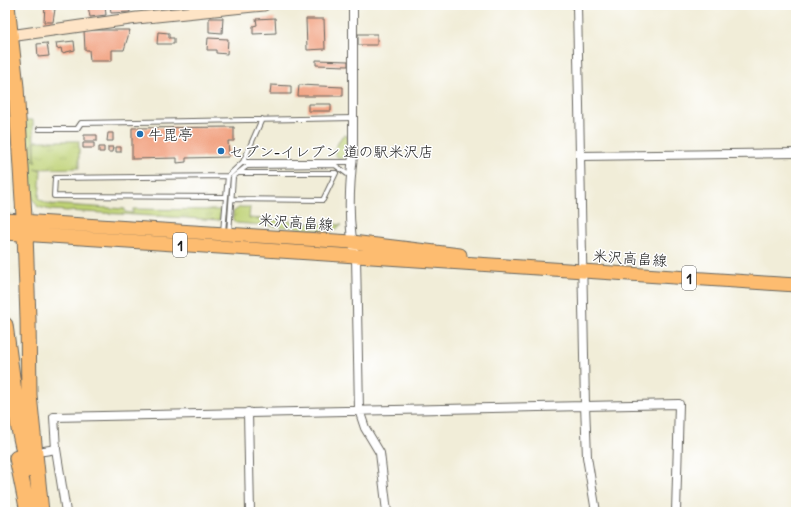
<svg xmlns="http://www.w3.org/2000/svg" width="801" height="517" viewBox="0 0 801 517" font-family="'Patrick Hand','Klee One',sans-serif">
	<defs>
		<pattern id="grass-tufts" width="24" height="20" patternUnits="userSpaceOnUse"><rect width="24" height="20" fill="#bed174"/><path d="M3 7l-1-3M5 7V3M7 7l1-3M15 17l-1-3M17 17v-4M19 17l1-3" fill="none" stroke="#a3b364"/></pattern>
	</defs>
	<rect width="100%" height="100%" fill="#fff"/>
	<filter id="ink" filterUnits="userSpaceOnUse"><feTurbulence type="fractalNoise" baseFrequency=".025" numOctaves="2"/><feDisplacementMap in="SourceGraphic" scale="8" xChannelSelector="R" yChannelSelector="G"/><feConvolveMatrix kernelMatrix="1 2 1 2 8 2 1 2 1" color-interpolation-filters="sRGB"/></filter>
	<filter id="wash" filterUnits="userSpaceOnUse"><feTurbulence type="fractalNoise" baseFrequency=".012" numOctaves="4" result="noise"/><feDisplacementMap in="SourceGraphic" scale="16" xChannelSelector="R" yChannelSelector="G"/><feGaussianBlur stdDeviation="0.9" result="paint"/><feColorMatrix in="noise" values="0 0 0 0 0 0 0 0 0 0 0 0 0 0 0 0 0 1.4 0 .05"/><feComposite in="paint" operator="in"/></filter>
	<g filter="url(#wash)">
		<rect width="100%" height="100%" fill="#f1edd8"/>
		<!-- grass -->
		<path fill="url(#grass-tufts)" stroke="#6d7648" d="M 24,120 L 33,120 L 35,163 L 35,141 L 79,141 L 79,168 L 35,169 L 41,170 L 39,199 L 49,204 L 125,209 L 125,212 L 133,213 L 133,209 L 220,210 L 220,220 L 51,210 L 38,207 L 30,194 Z
			M 345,135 L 348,136 L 348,155 L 341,159 L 336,156 L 334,150 L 342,136 Z
			M 240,207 L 250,207 L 249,218 L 342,225 L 333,231 L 236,223 L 233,220 L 233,212 Z"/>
		<g id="blocks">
			<!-- building -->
			<path fill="#f2a585" d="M 45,5 L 53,5 L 53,9 L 55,9 L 53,22 L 44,22 Z
				M 96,5 L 105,5 L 106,15 L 90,17 L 88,6 Z
				M 110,5 L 129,5 L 130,12 L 111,13 Z
				M 209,18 L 223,18 L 222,33 L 209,32 Z
				M 275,18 L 276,33 L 253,34 L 253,26 L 257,25 L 256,19 Z
				M 306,19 L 324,19 L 325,49 L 307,50 Z
				M 84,30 L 130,30 L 124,50 L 112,50 L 112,61 L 90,61 L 89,50 L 85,50 Z
				M 158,32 L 169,33 L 169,38 L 174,38 L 174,44 L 157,44 Z
				M 358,34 L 377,34 L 377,45 L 358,45 Z
				M 208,38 L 228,39 L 227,54 L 216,53 L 216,50 L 207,50 Z
				M 74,41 L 75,50 L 62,53 L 61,48 L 57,49 L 56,43 Z
				M 47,43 L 49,56 L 38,57 L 37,44 Z
				M 316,60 L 348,61 L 348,66 L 316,65 Z
				M 271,85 L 291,86 L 291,94 L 270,94 Z
				M 299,85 L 343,87 L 343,96 L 298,96 Z
				M 308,104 L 331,104 L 331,111 L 308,111 Z
				M 234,127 L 234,141 L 228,141 L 229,157 L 186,158 L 186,162 L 177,163 L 177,158 L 132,159 L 132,128 Z
				M 108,133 L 113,133 L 113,141 L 107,141 Z
				M 84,135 L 97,135 L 97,141 L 84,141 Z
				M 83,143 L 94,143 L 94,148 L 83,148 Z
				M 99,147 L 104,147 L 104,152 L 99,152 Z
				M 108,147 L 113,147 L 112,152 L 108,152 Z
				M 116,147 L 121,147 L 121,152 L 116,152 Z"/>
		</g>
	</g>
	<g filter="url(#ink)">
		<use href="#blocks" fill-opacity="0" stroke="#67655e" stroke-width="1"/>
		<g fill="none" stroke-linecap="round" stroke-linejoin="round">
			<!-- street-tunnel -->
			<path stroke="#c6c3b2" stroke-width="8" stroke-dasharray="8 4" stroke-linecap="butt" d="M 5,459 L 20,456"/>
			<!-- lane casing -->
			<g stroke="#67655e" stroke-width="6">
				<path id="lane" d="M 39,129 L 77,129 L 81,123 L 353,118
					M 243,162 L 262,119
					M 226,197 L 228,176 L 243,162 L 352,162
					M 232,199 L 323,200 L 336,173 L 238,173
					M 223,232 L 226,197 L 54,196 L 55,178 L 228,176
					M 229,233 L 233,177 L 247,166 L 335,165 L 350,176"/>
			</g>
			<!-- street casing -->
			<g stroke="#67655e" stroke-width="10">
				<path id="street" d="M 353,5 L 353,156 C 349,189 347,226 356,257 L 359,410 L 365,428 L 380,453 L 387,512
					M 577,5 L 585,405 L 587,457 L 596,512
					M 581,156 L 796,153
					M 248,412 L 250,512
					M 44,451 L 56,449
					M 66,512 L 56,449 L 54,417 L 679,404 L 676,512"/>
			</g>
			<!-- secondary casing -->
			<g stroke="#67655e" stroke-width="13">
				<path id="secondary" d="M 17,35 L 137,18 L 264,5"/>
			</g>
			<!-- primary casing -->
			<g stroke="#67655e" stroke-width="15">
				<path id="primary" d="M 5,220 L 352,242 L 460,255
					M 5,233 L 796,285"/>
			</g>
			<!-- highway casing -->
			<g stroke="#67655e" stroke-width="17">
				<path id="highway" d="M 7,5 L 16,87 L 25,233 L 28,319 L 29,395 L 41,512
					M 5,325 L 19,429 L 28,470
					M 17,458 L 28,512"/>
			</g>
			<!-- lane -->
			<use href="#lane" stroke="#fff" stroke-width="4"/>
			<!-- street -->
			<use href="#street" stroke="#fff" stroke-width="8"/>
			<!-- secondary -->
			<use href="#secondary" stroke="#fee4c6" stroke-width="11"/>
			<!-- primary -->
			<use href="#primary" stroke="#fdbc70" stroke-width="13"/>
			<!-- highway -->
			<use href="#highway" stroke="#fdbc70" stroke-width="15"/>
		</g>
	</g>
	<!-- markers -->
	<g fill="#1f6fb2" stroke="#fff" stroke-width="1.5">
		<circle cx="140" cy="134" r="4"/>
		<circle cx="221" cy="151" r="4"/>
	</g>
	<g text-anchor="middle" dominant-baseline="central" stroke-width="3" stroke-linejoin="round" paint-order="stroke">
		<!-- shield labels -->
		<g fill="#fff" stroke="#606060" stroke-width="1">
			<rect x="173" y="233" width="14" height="24" rx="3"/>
			<rect x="682" y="266" width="14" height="24" rx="3"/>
		</g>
		<g font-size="14" font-weight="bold" fill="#1c1c1c">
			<text x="180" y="245">1</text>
			<text x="689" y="278">1</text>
		</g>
		<!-- poi labels -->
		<g font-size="15" fill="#1c1c1c" stroke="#fff" text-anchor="start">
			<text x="148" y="134">牛毘亭</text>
			<text x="229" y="151">セブン-イレブン 道の駅米沢店</text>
		</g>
		<!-- street labels -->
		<g font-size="15" fill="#1c1c1c" stroke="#fff">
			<text transform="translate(296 222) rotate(4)">米沢高畠線</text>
			<text transform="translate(630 258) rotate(4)">米沢高畠線</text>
		</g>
	</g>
	<!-- margin -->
	<rect width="801" height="517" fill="none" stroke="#fff" stroke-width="20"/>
</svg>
